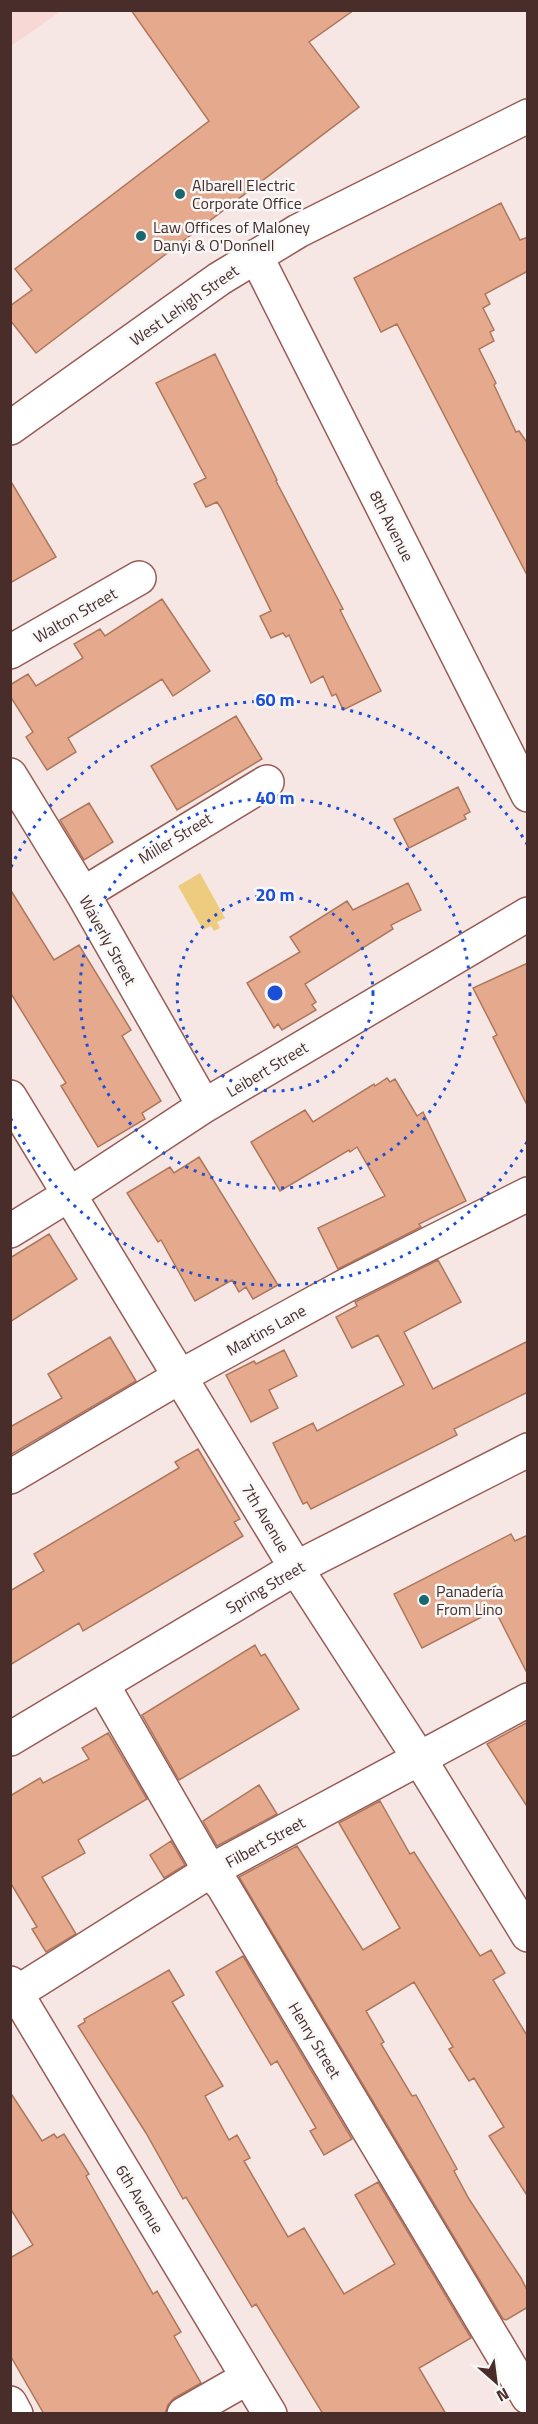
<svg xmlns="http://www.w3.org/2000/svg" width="538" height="2424" viewBox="0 0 538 2424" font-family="'Titillium Web',sans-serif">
	<rect width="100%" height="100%" fill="#f6e7e5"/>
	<!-- built -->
	<path fill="#f8d8d4" d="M 11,10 L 61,10 L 61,11 L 11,46 Z"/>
	<!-- water -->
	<path fill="#edcb7f" d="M 200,873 L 225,918 L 217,922 L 220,928 L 214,931 L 211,926 L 203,930 L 178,886 Z"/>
	<!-- building -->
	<path fill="#e5aa8e" stroke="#ae775c" stroke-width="1.5" d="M 131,10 L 354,10 L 309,42 L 359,107 L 36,353 L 10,320 L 10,306 L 32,290 L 15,269 L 209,121 Z
		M 501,203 L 520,240 L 528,237 L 528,271 L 485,294 L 490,304 L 483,308 L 494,330 L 490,332 L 494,341 L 479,349 L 496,383 L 494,385 L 516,432 L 519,431 L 528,444 L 528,577 L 397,324 L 381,332 L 354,278 Z
		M 215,354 L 277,480 L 276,481 L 343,609 L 340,610 L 381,691 L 343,710 L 336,694 L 332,696 L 323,676 L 311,683 L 289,635 L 286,637 L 283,633 L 271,638 L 260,616 L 271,611 L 221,508 L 217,502 L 206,507 L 194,484 L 206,478 L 156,383 Z
		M 10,480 L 56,557 L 10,583 Z
		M 162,599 L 210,671 L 173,696 L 162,679 L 68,738 L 76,752 L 47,770 L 26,737 L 33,732 L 10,696 L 10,685 L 28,674 L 36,686 L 83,658 L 74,644 L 100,629 L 105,636 Z
		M 236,716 L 262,759 L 177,810 L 151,766 Z
		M 458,787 L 470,812 L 464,815 L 466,819 L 409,848 L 394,819 Z
		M 89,803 L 113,842 L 84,860 L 60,820 Z
		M 408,883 L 421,910 L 391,925 L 393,929 L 305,984 L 316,1002 L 312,1005 L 316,1010 L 282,1030 L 278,1024 L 274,1028 L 247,983 L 300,952 L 290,937 L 347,901 L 353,910 Z
		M 10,889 L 54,960 L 79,945 L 131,1030 L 122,1036 L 161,1101 L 142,1113 L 145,1119 L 98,1147 L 61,1086 L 66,1083 L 10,992 Z
		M 528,963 L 528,1107 L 493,1037 L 497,1035 L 473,988 Z
		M 387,1078 L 390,1082 L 395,1079 L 417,1116 L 423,1112 L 466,1201 L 419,1224 L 421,1227 L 338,1269 L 318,1228 L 385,1196 L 357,1147 L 350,1152 L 349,1150 L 280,1191 L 251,1142 L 305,1110 L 313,1122 L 374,1084 L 375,1086 Z
		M 199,1157 L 278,1285 L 253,1299 L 246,1287 L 239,1292 L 232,1280 L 195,1301 L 161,1240 L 158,1242 L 127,1193 L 170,1167 L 174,1173 Z
		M 49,1234 L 77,1279 L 10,1322 L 10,1258 Z
		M 438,1260 L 461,1302 L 404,1332 L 433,1389 L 528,1341 L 528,1392 L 454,1429 L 457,1435 L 311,1509 L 307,1502 L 303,1504 L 273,1443 L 313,1423 L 317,1431 L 404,1385 L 378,1335 L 352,1348 L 336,1317 L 357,1306 L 355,1302 Z
		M 110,1337 L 136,1381 L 10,1455 L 10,1427 L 62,1398 L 48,1374 Z
		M 284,1350 L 297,1376 L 269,1390 L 278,1408 L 251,1422 L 226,1375 L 254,1361 L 256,1364 Z
		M 198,1449 L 240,1519 L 234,1522 L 243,1536 L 83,1631 L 79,1623 L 10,1665 L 10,1591 L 44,1571 L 34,1554 L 179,1468 L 175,1462 Z
		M 511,1534 L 515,1541 L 528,1535 L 528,1675 L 495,1610 L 422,1648 L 394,1594 Z
		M 255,1645 L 261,1656 L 265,1654 L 299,1709 L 179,1780 L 142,1715 Z
		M 528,1722 L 528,1808 L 487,1744 Z
		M 108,1733 L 147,1799 L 78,1840 L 85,1853 L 42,1877 L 76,1934 L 46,1952 L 32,1929 L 37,1927 L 10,1882 L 10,1796 L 40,1778 L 43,1783 L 89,1759 L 82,1748 Z
		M 259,1785 L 277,1814 L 217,1846 L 203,1821 Z
		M 380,1801 L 410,1854 L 414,1852 L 480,1956 L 491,1950 L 505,1973 L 493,1980 L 528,2037 L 528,2197 L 489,2136 L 504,2127 L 474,2078 L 469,2081 L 449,2049 L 453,2047 L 414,1982 L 366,2011 L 384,2042 L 381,2044 L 412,2096 L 416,2095 L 457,2169 L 454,2171 L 469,2199 L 521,2278 L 528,2292 L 528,2307 L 506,2320 L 503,2319 L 239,1877 L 297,1846 L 363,1950 L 400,1928 L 339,1823 Z
		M 171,1841 L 185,1865 L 164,1878 L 150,1855 Z
		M 243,1956 L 352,2139 L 324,2155 L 310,2131 L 316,2128 L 277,2061 L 271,2065 L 216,1972 Z
		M 169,1970 L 184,1995 L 172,2002 L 223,2086 L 205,2096 L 229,2140 L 237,2135 L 250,2158 L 244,2161 L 288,2237 L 304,2228 L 344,2294 L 395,2264 L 355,2195 L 378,2182 L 471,2338 L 419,2368 L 446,2414 L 323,2414 L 256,2304 L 252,2307 L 186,2197 L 183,2199 L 146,2133 L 78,2026 L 85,2022 L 84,2019 Z
		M 10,2092 L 42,2141 L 54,2134 L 57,2138 L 64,2134 L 89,2174 L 86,2176 L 153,2294 L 157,2291 L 181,2332 L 174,2336 L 201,2383 L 174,2398 L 168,2405 L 165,2414 L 44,2414 L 10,2355 L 10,2258 L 33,2245 L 10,2208 Z"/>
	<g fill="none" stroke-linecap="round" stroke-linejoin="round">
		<!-- minor casing -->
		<g stroke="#975c55" stroke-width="36">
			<path id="minor" d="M 256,256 L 528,795
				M 10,428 L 219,279 L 298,231 L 528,116
				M 10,652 L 139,578
				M 10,775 L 83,894 L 204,1106
				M 83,894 L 267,782
				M 10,1097 L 296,1568 L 419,1758 L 528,1935
				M 10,1231 L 70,1194 L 204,1106 L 528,914
				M 10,1477 L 181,1376 L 345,1286 L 528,1194
				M 102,1684 L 210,1871 L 223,1886 L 528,2397
				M 10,1739 L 296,1568 L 528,1450
				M 10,1983 L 270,2414
				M 10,1997 L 210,1871 L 528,1700
				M 10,2403 L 16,2414
				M 184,2414 L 247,2378"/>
		</g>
		<!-- minor -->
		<use href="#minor" stroke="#fff" stroke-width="33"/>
	</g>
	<!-- distance rings -->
	<g fill="none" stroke="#1d4ed8" stroke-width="3" stroke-dasharray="3 6">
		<circle cx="275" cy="993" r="98"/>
		<circle cx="275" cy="993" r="195"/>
		<path d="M527 1142A293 293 0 0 1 11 1119M11 867A293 293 0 0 1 527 844"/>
	</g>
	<!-- markers -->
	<g fill="#1b6770" stroke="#f8f8f8" stroke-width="2">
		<circle cx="180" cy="194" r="6"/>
		<circle cx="141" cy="236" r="6"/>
		<circle cx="424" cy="1600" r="6"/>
	</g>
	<g text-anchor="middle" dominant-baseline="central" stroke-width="5" stroke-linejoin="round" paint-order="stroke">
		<!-- poi labels -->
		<g font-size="16" fill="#482d2a" stroke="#f8f8f8" text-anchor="start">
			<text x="192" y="185">Albarell Electric<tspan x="192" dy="18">Corporate Office</tspan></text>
			<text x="153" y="227">Law Offices of Maloney<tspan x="153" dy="18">Danyi &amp; O'Donnell</tspan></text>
			<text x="436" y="1591">Panadería<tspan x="436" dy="18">From Lino</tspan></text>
		</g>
		<!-- street labels -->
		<g font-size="16" fill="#482d2a" stroke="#f8f8f8">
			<text transform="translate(184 305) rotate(-35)">West Lehigh Street</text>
			<text transform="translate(392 526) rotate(63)">8th Avenue</text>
			<text transform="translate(75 615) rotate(-30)">Walton Street</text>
			<text transform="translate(175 838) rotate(-31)">Miller Street</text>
			<text transform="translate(108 940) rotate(61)">Waverly Street</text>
			<text transform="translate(267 1069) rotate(-31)">Leibert Street</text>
			<text transform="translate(266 1330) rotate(-29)">Martins Lane</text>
			<text transform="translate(266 1518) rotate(59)">7th Avenue</text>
			<text transform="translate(265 1587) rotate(-30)">Spring Street</text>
			<text transform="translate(265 1842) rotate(-29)">Filbert Street</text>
			<text transform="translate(315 2040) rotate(59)">Henry Street</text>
			<text transform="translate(140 2199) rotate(59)">6th Avenue</text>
		</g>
	</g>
	<circle cx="275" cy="993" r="9" fill="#1d4ed8" stroke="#f8f8f8" stroke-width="3"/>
	<g font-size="18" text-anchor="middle" font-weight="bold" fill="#1d4ed8" stroke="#f8f8f8" stroke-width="5" stroke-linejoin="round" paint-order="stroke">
		<text x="275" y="706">60 m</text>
		<text x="275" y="804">40 m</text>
		<text x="275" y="901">20 m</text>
	</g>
	<!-- border -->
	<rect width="538" height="2424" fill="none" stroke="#482d2a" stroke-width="24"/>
	<!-- north arrow -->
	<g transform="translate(496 2382) rotate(152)" stroke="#f8f8f8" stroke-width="4.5" paint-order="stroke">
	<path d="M0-4.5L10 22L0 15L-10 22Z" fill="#482d2a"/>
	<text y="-9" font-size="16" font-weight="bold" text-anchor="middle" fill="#482d2a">N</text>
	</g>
</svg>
